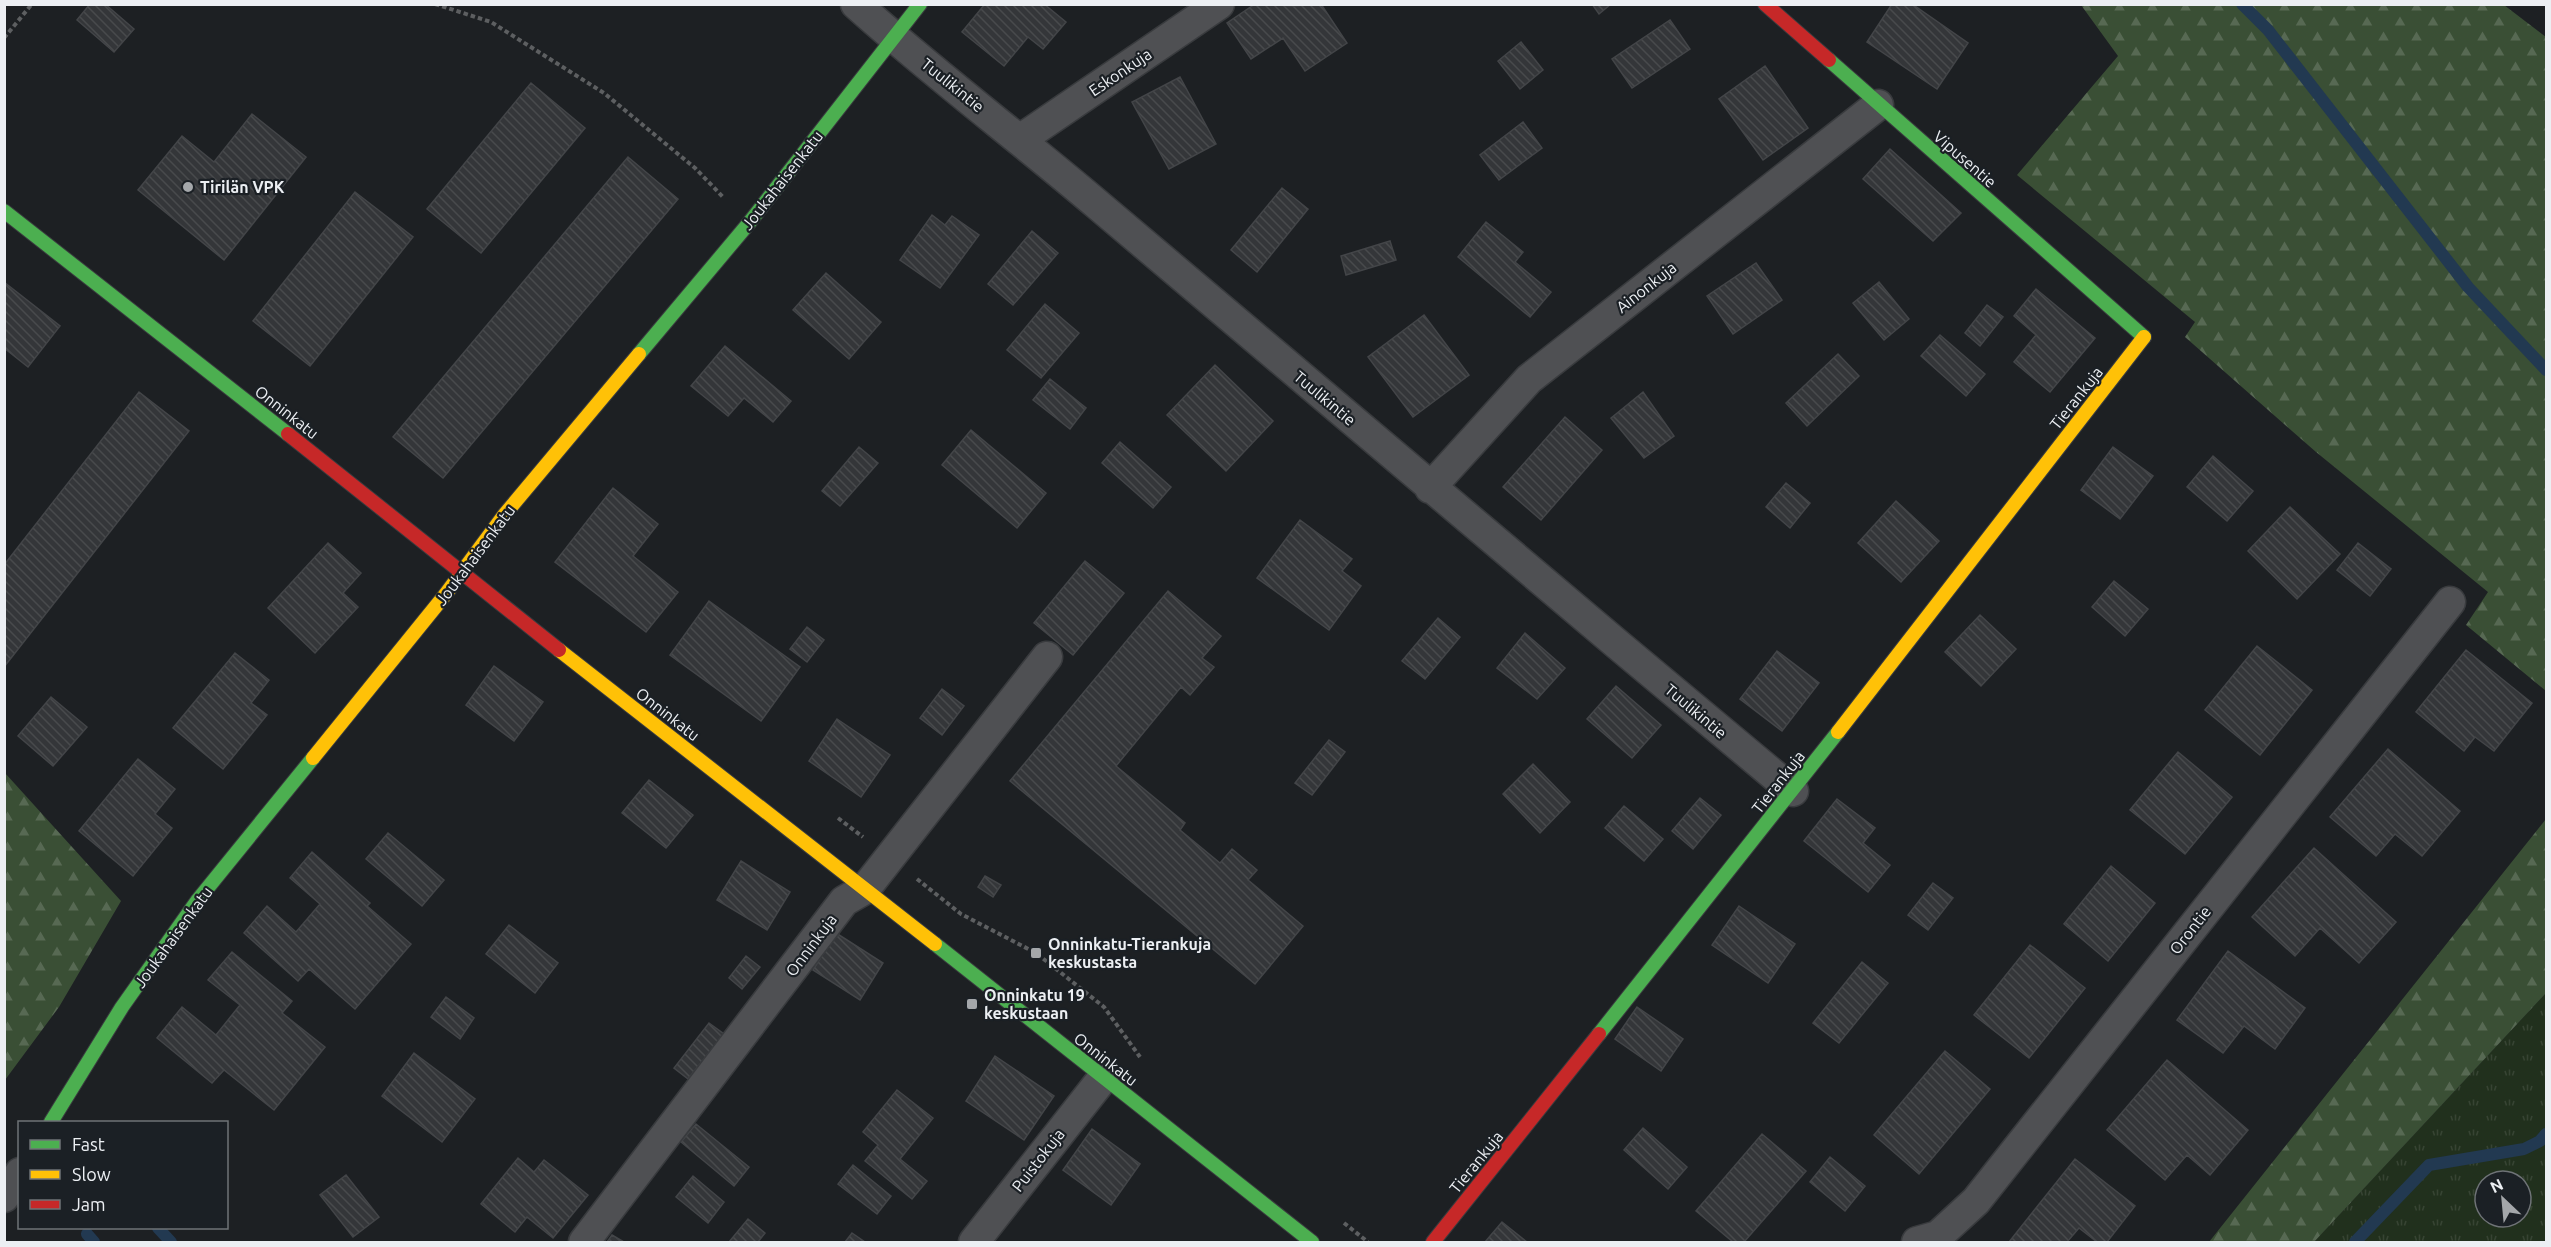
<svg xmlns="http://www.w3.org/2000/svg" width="2551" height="1247" viewBox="0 0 2551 1247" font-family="Ubuntu,sans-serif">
	<defs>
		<pattern id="grass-tufts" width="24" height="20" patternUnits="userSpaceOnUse" patternTransform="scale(1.5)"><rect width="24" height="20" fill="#21301d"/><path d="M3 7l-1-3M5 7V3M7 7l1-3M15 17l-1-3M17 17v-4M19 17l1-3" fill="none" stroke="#374433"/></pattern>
		<pattern id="forest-firs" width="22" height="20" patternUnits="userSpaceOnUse" patternTransform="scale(1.5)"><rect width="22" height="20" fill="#3a4f35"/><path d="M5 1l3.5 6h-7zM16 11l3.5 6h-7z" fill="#576953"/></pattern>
		<pattern id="building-back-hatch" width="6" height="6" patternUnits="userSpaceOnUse" patternTransform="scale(1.5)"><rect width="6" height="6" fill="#343639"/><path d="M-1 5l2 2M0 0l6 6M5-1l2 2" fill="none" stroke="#484a4c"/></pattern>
	</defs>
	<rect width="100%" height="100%" fill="#1d2023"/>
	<!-- grass -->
	<path fill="url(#grass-tufts)" fill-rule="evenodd" d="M 2546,993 L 2546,1242 L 2314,1242 ZM 2485,1181 L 2521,1181 L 2521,1217 L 2485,1217 Z"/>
	<!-- forest -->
	<path fill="url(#forest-firs)" d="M 2081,5 L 2504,5 L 2546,37 L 2546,691 L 2466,625 L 2488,592 L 2316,452 L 2185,337 L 2195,322 L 2017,175 L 2118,56 Z
		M 5,773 L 121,901 L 59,1007 L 5,1080 Z
		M 2546,819 L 2546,993 L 2314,1242 L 2209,1242 Z"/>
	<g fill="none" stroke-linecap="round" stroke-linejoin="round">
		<!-- stream -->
		<path stroke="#223951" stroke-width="12" d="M 2242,4 L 2268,30 L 2468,287 L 2546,370
			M 158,1228 L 171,1242
			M 87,1234 L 94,1242
			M 2355,1242 L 2429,1165 L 2524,1149 L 2540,1141 L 2546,1134"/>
	</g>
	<!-- building -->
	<path fill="url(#building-back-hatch)" stroke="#434548" stroke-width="1.5" d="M 90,4 L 105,4 L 134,29 L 114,52 L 77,20 Z
		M 985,4 L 1044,4 L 1066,22 L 1043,49 L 1028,37 L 1004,66 L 962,32 Z
		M 1255,4 L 1294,6 L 1321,4 L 1347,43 L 1305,71 L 1283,38 L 1251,59 L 1227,23 Z
		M 1592,4 L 1611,4 L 1599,14 Z
		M 1892,4 L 1912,4 L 1968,43 L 1937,89 L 1867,42 Z
		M 1670,20 L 1690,49 L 1632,88 L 1612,59 Z
		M 1521,42 L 1543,70 L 1520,89 L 1498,61 Z
		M 1765,66 L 1808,128 L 1763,160 L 1719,99 Z
		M 1180,77 L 1216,144 L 1169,169 L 1132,102 Z
		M 531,83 L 585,128 L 481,253 L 427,209 Z
		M 252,114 L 306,157 L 224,260 L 138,190 L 182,136 L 214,162 Z
		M 1523,122 L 1542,148 L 1499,180 L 1480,155 Z
		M 1890,149 L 1961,213 L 1933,241 L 1863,179 Z
		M 628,157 L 678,199 L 443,478 L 393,437 Z
		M 1282,188 L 1308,209 L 1257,272 L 1231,250 Z
		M 355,192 L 413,237 L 310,366 L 253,321 Z
		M 932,215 L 945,225 L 952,216 L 979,235 L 940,288 L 900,260 Z
		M 1486,222 L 1523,252 L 1515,262 L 1551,292 L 1530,317 L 1458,257 Z
		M 1032,231 L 1058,253 L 1013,305 L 988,284 Z
		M 1390,241 L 1396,260 L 1346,275 L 1341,256 Z
		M 1756,263 L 1782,300 L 1733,334 L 1707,296 Z
		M 826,273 L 881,322 L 849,359 L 793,310 Z
		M 4,282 L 60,326 L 28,367 L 4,348 Z
		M 1879,282 L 1909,319 L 1884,340 L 1853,303 Z
		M 2036,289 L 2095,338 L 2050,392 L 2014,362 L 2036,335 L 2014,316 Z
		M 1045,304 L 1079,333 L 1041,378 L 1007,350 Z
		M 1987,305 L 2003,317 L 1980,346 L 1965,333 Z
		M 1424,315 L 1469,375 L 1413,417 L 1368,357 Z
		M 1940,335 L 1985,374 L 1966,396 L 1921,356 Z
		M 725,346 L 791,401 L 773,422 L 744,398 L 728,416 L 691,386 Z
		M 1838,354 L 1859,376 L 1807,426 L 1786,403 Z
		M 1215,365 L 1273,421 L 1226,471 L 1167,415 Z
		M 1050,379 L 1086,408 L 1070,429 L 1033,400 Z
		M 139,392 L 189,431 L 4,667 L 4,565 Z
		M 1643,392 L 1674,436 L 1644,458 L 1611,418 Z
		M 1565,417 L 1602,450 L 1541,520 L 1503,487 Z
		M 971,430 L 1046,493 L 1017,528 L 942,465 Z
		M 1120,442 L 1171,487 L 1153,508 L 1102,463 Z
		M 859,447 L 878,463 L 840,506 L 822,491 Z
		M 2113,447 L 2153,476 L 2120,519 L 2081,490 Z
		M 2213,456 L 2253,491 L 2227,521 L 2187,487 Z
		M 1786,483 L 1810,503 L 1790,528 L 1766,507 Z
		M 613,488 L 658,524 L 633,556 L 678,592 L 646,632 L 555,562 Z
		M 1896,501 L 1939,541 L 1901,582 L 1858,543 Z
		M 2290,507 L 2340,554 L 2297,599 L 2248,551 Z
		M 1300,520 L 1352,559 L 1342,571 L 1361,586 L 1329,630 L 1257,578 Z
		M 328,543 L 361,573 L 343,593 L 358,607 L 315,653 L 268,608 Z
		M 2358,543 L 2391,569 L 2370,596 L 2337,570 Z
		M 1085,561 L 1124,593 L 1073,655 L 1034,623 Z
		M 2114,581 L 2148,609 L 2125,636 L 2092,607 Z
		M 1168,591 L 1221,636 L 1202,658 L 1214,667 L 1190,695 L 1181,687 L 1116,766 L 1185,823 L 1180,830 L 1220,863 L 1232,849 L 1257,870 L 1248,880 L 1303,926 L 1255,984 L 1010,781 Z
		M 709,601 L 800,667 L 761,721 L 670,655 Z
		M 1980,615 L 2016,649 L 1981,686 L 1945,652 Z
		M 1438,618 L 1460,637 L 1425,679 L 1402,661 Z
		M 807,627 L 824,640 L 807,662 L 790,649 Z
		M 1525,633 L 1565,668 L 1537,699 L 1497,668 Z
		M 2257,646 L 2312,690 L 2260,755 L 2205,710 Z
		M 2466,650 L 2532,703 L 2494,751 L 2475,737 L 2464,751 L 2416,712 Z
		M 1777,651 L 1819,683 L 1782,731 L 1740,699 Z
		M 235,653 L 269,680 L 251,703 L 267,715 L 223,769 L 173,728 Z
		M 494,666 L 543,702 L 514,741 L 466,705 Z
		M 1616,686 L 1661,725 L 1632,758 L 1587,719 Z
		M 942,689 L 964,706 L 942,735 L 920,718 Z
		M 51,697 L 87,727 L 53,766 L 18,736 Z
		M 837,719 L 890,755 L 861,797 L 809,761 Z
		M 1329,740 L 1345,752 L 1312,795 L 1295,783 Z
		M 2388,749 L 2460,811 L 2422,856 L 2395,834 L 2376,856 L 2330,817 Z
		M 2178,752 L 2232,797 L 2185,854 L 2130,810 Z
		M 138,759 L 175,789 L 155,814 L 172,828 L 133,876 L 79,831 Z
		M 1533,764 L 1570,802 L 1540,833 L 1503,794 Z
		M 649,780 L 693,815 L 666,848 L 622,813 Z
		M 1700,798 L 1721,815 L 1693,849 L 1672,831 Z
		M 1837,799 L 1875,828 L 1863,843 L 1890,865 L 1868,892 L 1804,841 Z
		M 1624,806 L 1663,839 L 1644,861 L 1605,828 Z
		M 388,833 L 444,880 L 422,906 L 366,859 Z
		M 2314,848 L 2396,922 L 2359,963 L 2320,928 L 2295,956 L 2252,917 Z
		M 312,852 L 370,903 L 367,906 L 411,944 L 355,1009 L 309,969 L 298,981 L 244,933 L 267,906 L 296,932 L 320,904 L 290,878 Z
		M 741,861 L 790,892 L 767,930 L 717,900 Z
		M 2111,866 L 2155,903 L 2108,961 L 2064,924 Z
		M 985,876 L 1001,885 L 993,897 L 978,887 Z
		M 1933,883 L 1953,898 L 1928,930 L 1908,915 Z
		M 1739,906 L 1795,944 L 1768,983 L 1712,945 Z
		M 509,925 L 558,963 L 535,993 L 486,954 Z
		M 836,933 L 883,963 L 860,1000 L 813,970 Z
		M 2030,945 L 2085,988 L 2029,1058 L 1974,1015 Z
		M 2228,951 L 2305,1008 L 2275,1049 L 2244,1026 L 2223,1053 L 2177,1020 Z
		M 232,952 L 292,1001 L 282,1013 L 325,1047 L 274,1110 L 224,1070 L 212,1083 L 157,1038 L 182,1007 L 216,1035 L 240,1005 L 208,980 Z
		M 746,956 L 760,967 L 742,989 L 729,978 Z
		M 1862,962 L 1888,983 L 1839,1043 L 1813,1023 Z
		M 446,997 L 474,1018 L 460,1039 L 431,1017 Z
		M 1637,1007 L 1683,1039 L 1661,1071 L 1615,1039 Z
		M 709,1023 L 724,1034 L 688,1079 L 674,1068 Z
		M 1945,1051 L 1990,1089 L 1919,1174 L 1874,1135 Z
		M 414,1053 L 475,1099 L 442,1142 L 382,1096 Z
		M 995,1056 L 1054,1096 L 1024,1140 L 966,1101 Z
		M 2167,1060 L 2248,1130 L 2210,1175 L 2187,1155 L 2165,1180 L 2107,1130 Z
		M 897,1090 L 933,1118 L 900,1159 L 927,1181 L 912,1199 L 865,1161 L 878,1145 L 863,1132 Z
		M 696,1124 L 749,1167 L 734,1186 L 681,1142 Z
		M 1643,1128 L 1687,1167 L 1668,1189 L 1624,1150 Z
		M 1092,1129 L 1140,1164 L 1111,1205 L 1063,1170 Z
		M 1762,1134 L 1806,1171 L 1744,1242 L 1733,1242 L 1696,1211 Z
		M 1830,1157 L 1865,1186 L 1845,1211 L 1810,1182 Z
		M 518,1158 L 534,1172 L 544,1160 L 588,1195 L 553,1238 L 527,1217 L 515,1232 L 481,1204 Z
		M 2075,1159 L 2135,1206 L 2107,1242 L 2097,1242 L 2079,1228 L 2067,1242 L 2009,1242 Z
		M 853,1165 L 891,1196 L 877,1214 L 838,1184 Z
		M 346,1175 L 379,1217 L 353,1237 L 320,1195 Z
		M 693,1176 L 724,1202 L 708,1223 L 676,1197 Z
		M 748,1219 L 765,1233 L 758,1242 L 729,1242 Z
		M 1502,1222 L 1527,1242 L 1485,1242 Z
		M 852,1233 L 865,1242 L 845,1242 Z
		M 612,1235 L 624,1242 L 607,1242 Z"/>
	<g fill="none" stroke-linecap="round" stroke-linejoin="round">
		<!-- street casing -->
		<g stroke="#393b3e" stroke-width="33">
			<path id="street" d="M 856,4 C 934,74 1018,137 1098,205 C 1328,401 1560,597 1793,791
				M 1021,139 L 1219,4
				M 1430,488 L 1529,379 L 1878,105
				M 4,1197 L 20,1173
				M 584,1242 L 844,901 L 865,889 L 1047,657
				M 974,1242 L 1103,1078
				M 1917,1242 L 1938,1236 L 1976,1201 L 2450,602"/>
		</g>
		<!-- fast casing -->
		<g stroke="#393b3e" stroke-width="16">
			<path id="fast" d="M 1829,60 L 2144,337
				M 4,211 L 288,434
				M 639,354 L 749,223 L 920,4
				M 935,944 L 1312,1242
				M 1599,1034 L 1838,732
				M 51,1122 L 122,1007 L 197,901 L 313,758"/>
		</g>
		<!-- slow casing -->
		<g stroke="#393b3e" stroke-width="16">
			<path id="slow" d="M 559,650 L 935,944
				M 1838,732 L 2144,337
				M 313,758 L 445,595 L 505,514 L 639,354"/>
		</g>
		<!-- jam casing -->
		<g stroke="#393b3e" stroke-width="16">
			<path id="jam" d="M 1765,4 L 1829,60
				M 288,434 L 559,650
				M 1433,1242 L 1599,1034"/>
		</g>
		<!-- path -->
		<path stroke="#5d5f61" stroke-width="4" stroke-dasharray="4.5 3" stroke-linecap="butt" d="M 435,4 L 491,22 L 604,93 L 695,168 L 723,197
			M 4,38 L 32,4
			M 838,818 L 863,837
			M 917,879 L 961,914 L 1036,953 L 1104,1007 L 1140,1057
			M 1344,1223 L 1368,1242"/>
		<!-- street -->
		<use href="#street" stroke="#4f5053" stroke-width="30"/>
		<!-- fast -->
		<use href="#fast" stroke="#4caf50" stroke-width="14"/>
		<!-- slow -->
		<use href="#slow" stroke="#ffc107" stroke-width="14"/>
		<!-- jam -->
		<use href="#jam" stroke="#c62828" stroke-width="14"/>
	</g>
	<!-- markers -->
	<g fill="#a4a7aa" stroke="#1b2025" stroke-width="2">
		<circle cx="188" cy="187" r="6"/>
		<rect x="1030" y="947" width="12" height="12" rx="3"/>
		<rect x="966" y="998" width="12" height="12" rx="3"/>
	</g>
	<g text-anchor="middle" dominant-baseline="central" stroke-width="4.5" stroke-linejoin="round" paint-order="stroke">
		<!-- street labels -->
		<g font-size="16" fill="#eceff3" stroke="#1b2025">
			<text transform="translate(1120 72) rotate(-34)">Eskonkuja</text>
			<text transform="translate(953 85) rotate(39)">Tuulikintie</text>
			<text transform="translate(1965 159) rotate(41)">Vipusentie</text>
			<text transform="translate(782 180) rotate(-52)">Joukahaisenkatu</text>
			<text transform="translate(1646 287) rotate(-38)">Ainonkuja</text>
			<text transform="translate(1325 398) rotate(40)">Tuulikintie</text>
			<text transform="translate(2076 398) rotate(-52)">Tierankuja</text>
			<text transform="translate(287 412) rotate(38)">Onninkatu</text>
			<text transform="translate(475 555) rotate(-53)">Joukahaisenkatu</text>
			<text transform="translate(1696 711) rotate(40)">Tuulikintie</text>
			<text transform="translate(668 714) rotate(38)">Onninkatu</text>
			<text transform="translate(1778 782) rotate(-52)">Tierankuja</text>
			<text transform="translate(2190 930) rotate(-52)">Orontie</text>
			<text transform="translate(173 937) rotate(-54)">Joukahaisenkatu</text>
			<text transform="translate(811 945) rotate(-53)">Onninkuja</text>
			<text transform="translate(1106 1059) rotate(38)">Onninkatu</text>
			<text transform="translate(1038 1160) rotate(-52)">Puistokuja</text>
			<text transform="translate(1476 1162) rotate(-51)">Tierankuja</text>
		</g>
		<!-- poi labels -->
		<g font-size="16" font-weight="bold" fill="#eceff3" stroke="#1b2025" text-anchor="start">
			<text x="200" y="187">Tirilän VPK</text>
			<text x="1048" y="944">Onninkatu-Tierankuja<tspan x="1048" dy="18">keskustasta</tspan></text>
			<text x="984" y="995">Onninkatu 19<tspan x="984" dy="18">keskustaan</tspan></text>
		</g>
	</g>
	<!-- border -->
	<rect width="2551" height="1247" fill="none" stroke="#eceff3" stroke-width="12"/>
	<!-- legend -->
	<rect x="18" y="1121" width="210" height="108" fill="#1b2025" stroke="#6f7377" stroke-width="1.5"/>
	<rect x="30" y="1140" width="30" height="9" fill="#4caf50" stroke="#6f7377" stroke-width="1.5"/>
	<text x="72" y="1151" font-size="18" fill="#eceff3">Fast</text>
	<rect x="30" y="1170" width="30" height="9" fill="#ffc107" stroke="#6f7377" stroke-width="1.5"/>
	<text x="72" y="1181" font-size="18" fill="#eceff3">Slow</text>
	<rect x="30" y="1200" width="30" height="9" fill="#c62828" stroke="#6f7377" stroke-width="1.5"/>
	<text x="72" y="1211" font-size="18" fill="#eceff3">Jam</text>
	<!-- north arrow -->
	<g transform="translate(2503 1199) rotate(334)"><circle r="28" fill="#1b2025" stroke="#6f7377" stroke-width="1.5"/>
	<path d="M0-4.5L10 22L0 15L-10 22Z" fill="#a4a7aa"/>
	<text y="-9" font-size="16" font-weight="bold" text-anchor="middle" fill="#eceff3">N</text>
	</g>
</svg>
